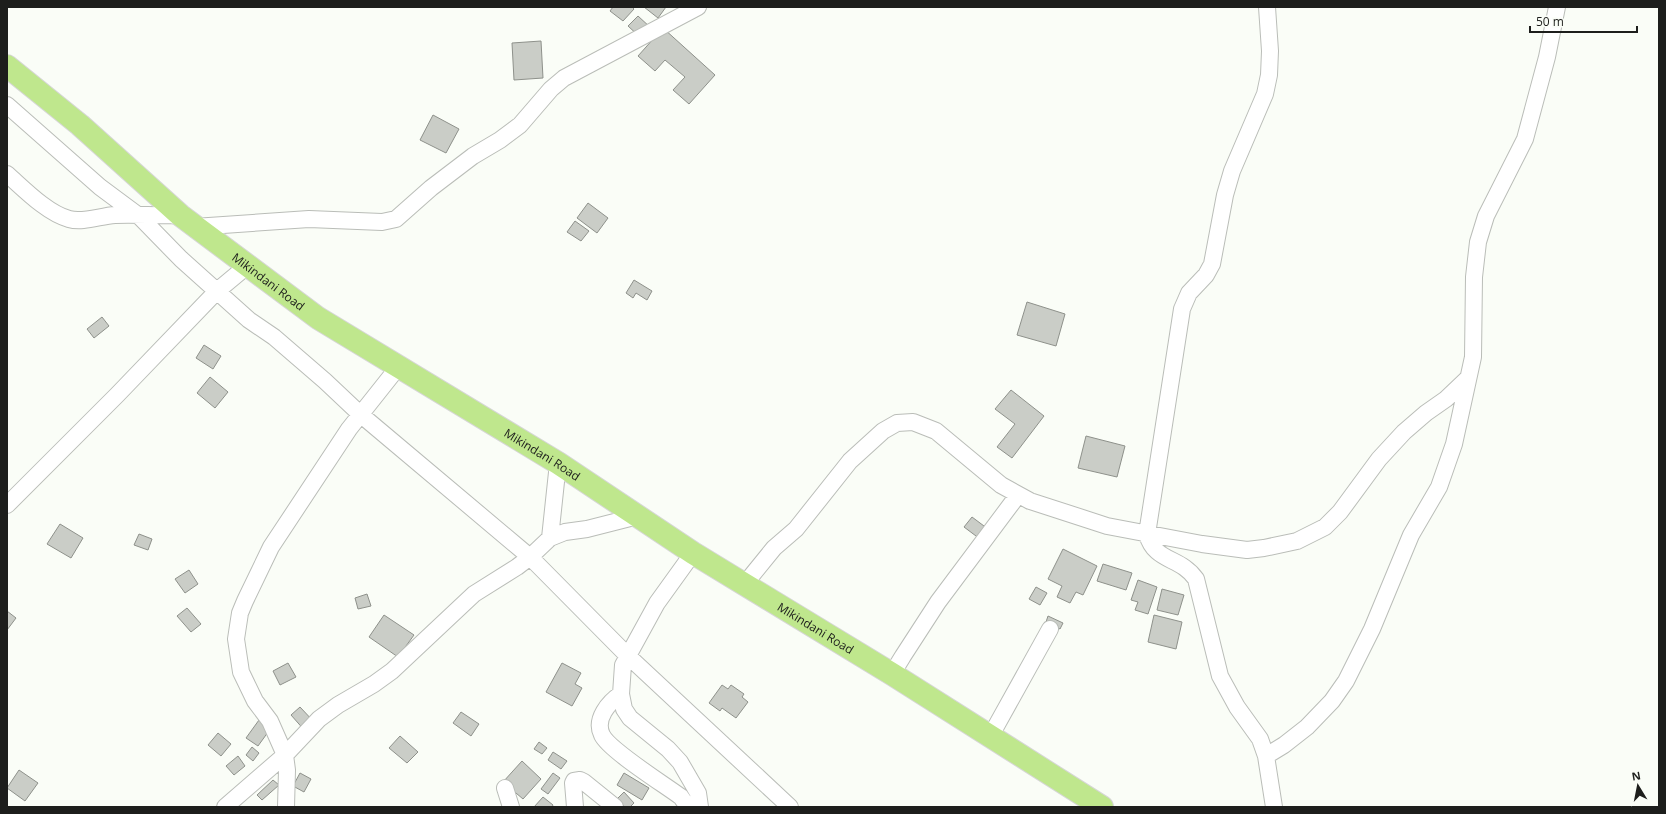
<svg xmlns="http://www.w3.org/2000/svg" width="1666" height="814" viewBox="0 0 1666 814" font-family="'Open Sans',sans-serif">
	<rect width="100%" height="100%" fill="#fafdf7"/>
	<!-- building -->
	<path fill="#cacdc7" stroke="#8e918b" d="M 613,7 L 632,7 L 634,9 L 623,21 L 610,11 Z
		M 644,7 L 666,7 L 658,18 Z
		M 638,16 L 651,28 L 641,38 L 628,26 Z
		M 663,28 L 715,75 L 689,104 L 673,90 L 685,77 L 665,60 L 655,71 L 638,56 Z
		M 541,41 L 543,78 L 514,80 L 512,43 Z
		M 433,115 L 459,129 L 446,153 L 420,140 Z
		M 588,203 L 608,218 L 597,233 L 577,218 Z
		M 575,221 L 589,231 L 581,241 L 567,232 Z
		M 634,280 L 652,291 L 647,300 L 636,293 L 633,298 L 626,293 Z
		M 1027,302 L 1065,314 L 1056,346 L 1017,335 Z
		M 102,317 L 109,326 L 94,338 L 87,329 Z
		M 204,345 L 221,356 L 213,369 L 196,358 Z
		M 210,377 L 228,392 L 215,408 L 197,393 Z
		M 1011,390 L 1044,416 L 1012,458 L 997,447 L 1015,424 L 995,409 Z
		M 1086,436 L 1125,446 L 1117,477 L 1078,468 Z
		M 972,517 L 988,529 L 980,539 L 964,527 Z
		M 60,524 L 83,538 L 71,558 L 47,544 Z
		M 139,534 L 152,539 L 148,550 L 134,545 Z
		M 1063,549 L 1097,566 L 1083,595 L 1076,592 L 1070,603 L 1057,597 L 1062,586 L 1048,579 Z
		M 1103,564 L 1132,573 L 1126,590 L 1097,581 Z
		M 189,570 L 198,584 L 185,593 L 175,579 Z
		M 1138,580 L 1157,587 L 1148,614 L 1135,610 L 1138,602 L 1131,600 Z
		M 1036,587 L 1047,593 L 1040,605 L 1029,599 Z
		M 1162,589 L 1184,595 L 1178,615 L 1157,610 Z
		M 367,594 L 371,606 L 358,609 L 355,598 Z
		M 187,608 L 201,624 L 191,632 L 177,616 Z
		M 7,611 L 16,618 L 7,630 Z
		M 384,615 L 414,635 L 398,657 L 369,637 Z
		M 1154,615 L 1182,622 L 1176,649 L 1148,642 Z
		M 1048,616 L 1063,623 L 1060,629 L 1046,622 Z
		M 288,663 L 296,677 L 280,685 L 273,671 Z
		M 562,663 L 581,673 L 575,684 L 582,688 L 572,706 L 546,692 Z
		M 722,685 L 728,689 L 731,685 L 744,694 L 742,697 L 748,702 L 736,718 L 722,708 L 720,711 L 709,703 Z
		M 300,707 L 315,723 L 306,732 L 291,715 Z
		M 461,712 L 479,724 L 471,736 L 453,723 Z
		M 259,720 L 271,728 L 258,746 L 246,738 Z
		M 218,733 L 231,744 L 221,756 L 208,745 Z
		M 400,736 L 418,752 L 407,763 L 389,748 Z
		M 539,742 L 547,748 L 542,754 L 534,749 Z
		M 252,747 L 259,753 L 253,761 L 246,755 Z
		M 553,752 L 567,761 L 561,769 L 548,760 Z
		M 238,756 L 245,766 L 234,775 L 226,766 Z
		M 522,761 L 541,779 L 523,799 L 503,782 Z
		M 19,770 L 38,783 L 25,801 L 7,788 Z
		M 300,773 L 311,779 L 304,792 L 293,786 Z
		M 553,773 L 560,778 L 548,794 L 541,789 Z
		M 624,773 L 649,788 L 642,800 L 617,785 Z
		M 273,780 L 279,785 L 262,800 L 257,795 Z
		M 624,792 L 634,803 L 630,807 L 625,807 L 617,799 Z
		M 543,797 L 553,805 L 552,807 L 534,807 Z"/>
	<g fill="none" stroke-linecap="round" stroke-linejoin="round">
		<!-- minor casing -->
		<g stroke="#babdb8" stroke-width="18">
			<path id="minor" d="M 1267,7 L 1270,51 L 1269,75 L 1265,94 L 1232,171 L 1225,195 L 1212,264 L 1206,275 L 1189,293 L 1182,309 L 1147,534 C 1155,563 1180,556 1196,579 L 1220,676 L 1237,707 L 1260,739 L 1266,756 L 1274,807
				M 7,105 L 100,187 L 139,216 L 181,259 L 249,320 L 274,337 L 325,381 L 360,414 L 530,557 L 628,656 L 790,807
				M 7,174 C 24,189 47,213 69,219 C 83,223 100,216 115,215 C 136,214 158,216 180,215
				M 194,227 L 309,219 L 382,222 L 396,219 L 431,188 L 473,156 L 500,140 L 520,125 L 551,89 L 564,78 L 698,7
				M 7,505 L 117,395 L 217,291 L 247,266
				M 550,538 L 558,463
				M 693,553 L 657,603 L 623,665 L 621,694 L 624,709 L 630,718 L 668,749 L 680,762 L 698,793 L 700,807
				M 744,585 L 774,548 L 796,529 L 850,461 L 883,431 L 897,423 L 913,422 L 936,431 L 1001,485 L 1030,501 L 1107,526 L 1202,544 L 1247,550 L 1264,548 L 1297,541 L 1325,527 L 1340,512 L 1379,459 L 1404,432 L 1426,413 L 1446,399 L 1467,379
				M 892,674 L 903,656 L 938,602 L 1018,495
				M 621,694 C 609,702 594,719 602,735 C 609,750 665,785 681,797 L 688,807
				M 990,737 L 1050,629
				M 1266,756 L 1284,745 L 1307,727 L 1332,701 L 1346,681 L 1372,629 L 1411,535 L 1439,487 L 1454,444 L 1473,357 L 1474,277 L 1478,242 L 1486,216 L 1525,139 L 1547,57 L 1557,7
				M 505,788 L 511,807
				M 225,807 L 285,755 L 319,719 L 338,705 L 374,684 L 392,671 L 474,594 L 517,567 L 530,557 L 550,538 L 565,532 L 587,529 L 638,516
				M 286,807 L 287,770 L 285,755 L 270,721 L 255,701 L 241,672 L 236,639 L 240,613 L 245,601 L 271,547 L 349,429 L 399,366
				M 575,807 L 573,783 L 574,781 L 580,780 L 584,782 L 615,807"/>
		</g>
		<!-- highway casing -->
		<g stroke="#d6d6d6" stroke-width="24">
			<g id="highway">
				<path id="s1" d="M 7,66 L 80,125 L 180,215 L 318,318 L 558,463 L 693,553 L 892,674 L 1102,807"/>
			</g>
		</g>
		<!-- minor -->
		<use href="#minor" stroke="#fff" stroke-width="16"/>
		<!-- highway -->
		<use href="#highway" stroke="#bfe78d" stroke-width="22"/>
	</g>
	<g text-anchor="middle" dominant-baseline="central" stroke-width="3" stroke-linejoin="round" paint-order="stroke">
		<!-- street labels -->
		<g font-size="12" fill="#1d1e1c" stroke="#fafdf7">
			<text stroke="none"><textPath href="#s1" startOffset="339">Mikindani Road</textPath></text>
			<text stroke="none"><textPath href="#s1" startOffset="663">Mikindani Road</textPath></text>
			<text stroke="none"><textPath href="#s1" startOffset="987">Mikindani Road</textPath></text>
		</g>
	</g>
	<!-- border -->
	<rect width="1666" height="814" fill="none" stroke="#1d1e1c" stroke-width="16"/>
	<!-- north arrow -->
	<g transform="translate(1638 786) rotate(350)" stroke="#fafdf7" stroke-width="3" paint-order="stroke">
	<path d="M0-3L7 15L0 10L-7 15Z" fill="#1d1e1c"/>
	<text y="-6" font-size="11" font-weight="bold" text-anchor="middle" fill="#1d1e1c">N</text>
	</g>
	<!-- scale -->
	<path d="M1530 26v6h107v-6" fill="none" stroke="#1d1e1c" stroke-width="2"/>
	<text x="1536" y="26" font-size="12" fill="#1d1e1c" stroke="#fafdf7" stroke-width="3" paint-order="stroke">50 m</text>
</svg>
